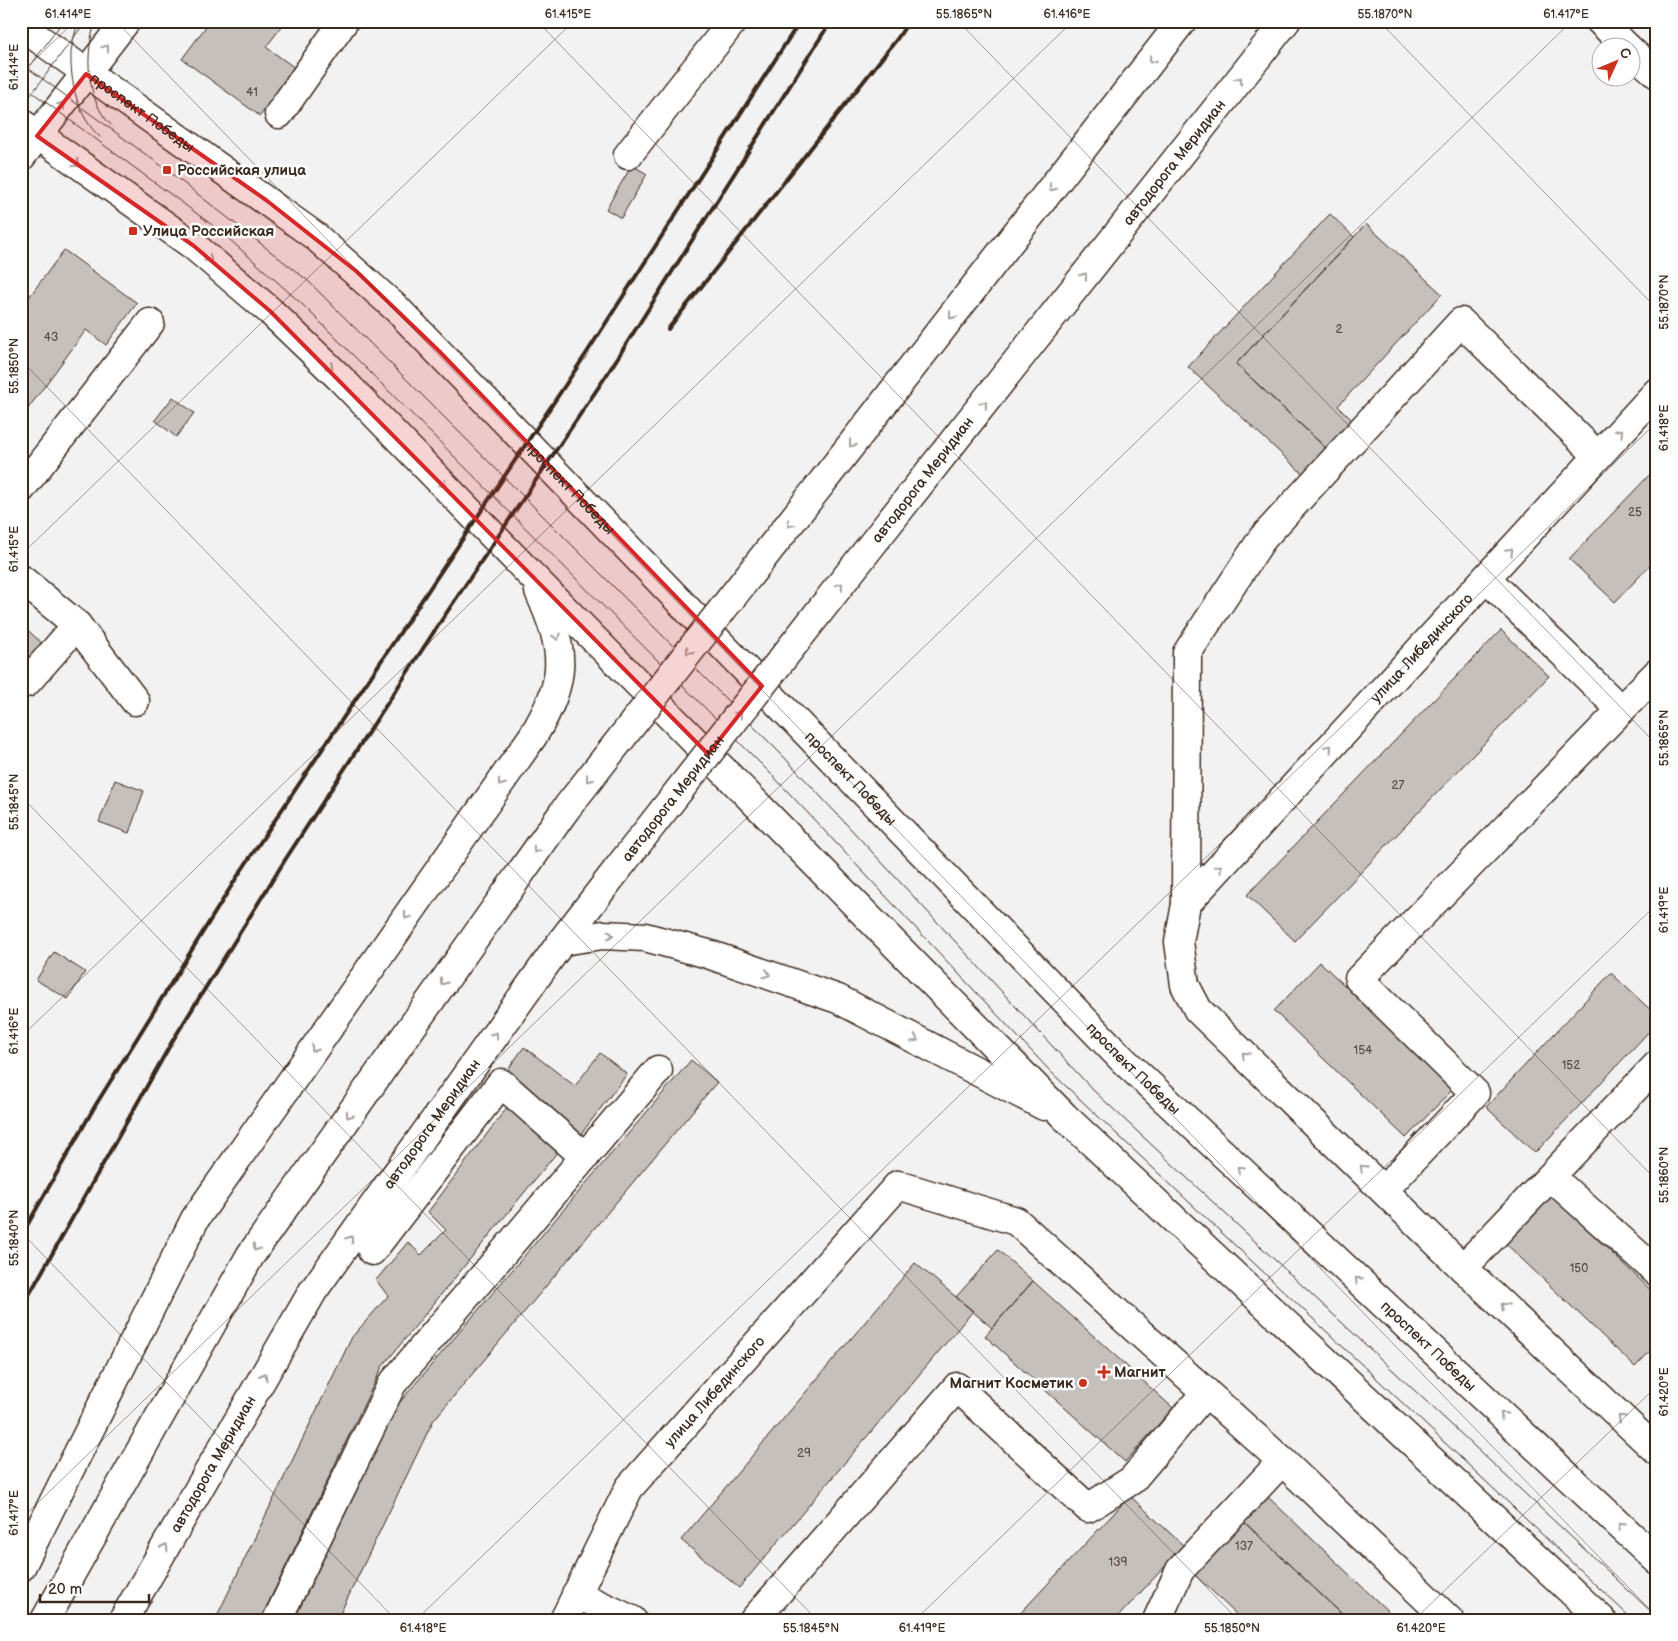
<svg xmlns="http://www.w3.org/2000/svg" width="1678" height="1641" viewBox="0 0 1678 1641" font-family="'Balsamiq Sans',sans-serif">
	<rect width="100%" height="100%" fill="#f3f2f2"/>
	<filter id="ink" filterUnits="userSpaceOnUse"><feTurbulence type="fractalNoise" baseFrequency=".02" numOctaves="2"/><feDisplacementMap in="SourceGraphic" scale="10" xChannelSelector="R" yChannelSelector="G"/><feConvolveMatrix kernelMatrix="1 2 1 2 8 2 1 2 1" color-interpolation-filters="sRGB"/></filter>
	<g filter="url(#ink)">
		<!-- building -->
		<path fill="#c6c0bd" stroke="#3b2a1e" d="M 210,21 L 286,21 L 266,47 L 295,68 L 260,116 L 182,59 Z
			M 632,165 L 647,174 L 621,218 L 606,209 Z
			M 1330,214 L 1354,237 L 1236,364 L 1328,450 L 1304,475 L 1188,367 Z
			M 1366,224 L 1442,294 L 1338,406 L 1354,422 L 1328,450 L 1236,364 Z
			M 64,250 L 137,303 L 106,345 L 86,330 L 21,418 L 21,308 Z
			M 173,397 L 194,413 L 176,437 L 155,420 Z
			M 1657,467 L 1657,558 L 1615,602 L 1569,559 Z
			M 21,624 L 46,647 L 21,675 Z
			M 1501,630 L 1549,676 L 1295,941 L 1247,895 Z
			M 115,780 L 144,791 L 129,833 L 99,822 Z
			M 54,952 L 85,972 L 68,999 L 36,980 Z
			M 1320,962 L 1453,1089 L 1406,1138 L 1274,1011 Z
			M 1611,973 L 1657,1016 L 1657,1023 L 1535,1153 L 1486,1107 Z
			M 524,1047 L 575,1086 L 600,1053 L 627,1074 L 581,1134 L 504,1075 Z
			M 691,1060 L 717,1082 L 433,1421 L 337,1620 L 294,1620 L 399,1403 Z
			M 508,1106 L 559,1150 L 382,1367 L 260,1620 L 215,1620 L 352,1337 L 388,1296 L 376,1280 L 408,1242 L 421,1255 L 446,1230 L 428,1212 Z
			M 1548,1192 L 1657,1296 L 1657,1344 L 1635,1367 L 1502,1240 Z
			M 998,1250 L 1033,1281 L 992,1328 L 956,1297 Z
			M 915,1263 L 973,1311 L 739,1588 L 681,1540 Z
			M 1033,1281 L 1173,1408 L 1125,1462 L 985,1336 Z
			M 1266,1495 L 1397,1620 L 1348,1620 L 1242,1520 Z
			M 1130,1496 L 1184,1546 L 1115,1620 L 1014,1620 Z
			M 1242,1520 L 1348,1620 L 1242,1620 L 1192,1572 Z"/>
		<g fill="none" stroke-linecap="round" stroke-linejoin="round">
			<!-- minor casing -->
			<g stroke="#3b2a1e" stroke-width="31">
				<g id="minor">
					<path d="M 1600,21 L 1628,48"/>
					<path d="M 1630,50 L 1657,74"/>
					<path d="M 279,114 L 344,21"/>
					<path d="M 628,155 L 733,21"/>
					<path d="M 1598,456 L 1461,322 L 1262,539 L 1187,653 L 1186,904 L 1179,942 L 1185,985 L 1198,1010 L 1463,1268 L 1657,1451"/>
					<path d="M 21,489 L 150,323"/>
					<path d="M 1486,578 L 1621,710"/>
					<path d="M 21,579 L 77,625 L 135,701"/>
					<path d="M 26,683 L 77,625"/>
					<path id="s1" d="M 1186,904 L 1657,392"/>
					<path d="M 1551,1177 L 1657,1272"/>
					<path d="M 1385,1189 L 1475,1093 L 1359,979 L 1657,673"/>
					<path d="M 372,1251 L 501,1083 L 585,1157"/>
					<path d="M 1463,1268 L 1657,1065"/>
					<path d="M 576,1594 L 632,1620"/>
					<path d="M 277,1620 L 392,1384 L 658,1070"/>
					<path id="s2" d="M 564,1620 L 629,1488 L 898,1185 L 1016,1221 L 1282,1461 L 1449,1620"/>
					<path d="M 754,1620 L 957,1387 L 1088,1508 L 1132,1480 L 1206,1392"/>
					<path d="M 1157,1620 L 1180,1570 L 1282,1461"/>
				</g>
			</g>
			<!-- major casing -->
			<g stroke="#3b2a1e" stroke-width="31">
				<g id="major">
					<path id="s3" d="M 21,26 L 315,236 L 397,309 L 1123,1060 L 1657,1560"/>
					<path d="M 21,123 L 194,246 L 270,311 L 339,377 L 532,576 L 1065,1117 L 1602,1620"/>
					<path d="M 21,157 L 126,21"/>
					<path d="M 820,485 L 1182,21"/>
					<path id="s4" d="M 877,538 L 1286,21"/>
					<path d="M 562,941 L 603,935 L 645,937 L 708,954 L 838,999 L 1044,1106"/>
					<path d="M 21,1567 L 195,1219 L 533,736 C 568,678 566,652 539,591"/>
					<path d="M 45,1620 L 250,1256 L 565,810"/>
					<path id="s5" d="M 123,1620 L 313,1291 L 562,941 L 623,862"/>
				</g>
			</g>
			<!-- minor -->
			<use href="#minor" stroke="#fff" stroke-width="28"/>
			<!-- major -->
			<use href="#major" stroke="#fff" stroke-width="28"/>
			<!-- tram -->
			<path stroke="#3b2a1e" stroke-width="1" d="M 78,21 C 76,32 72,42 71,52 C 70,82 77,116 100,137
				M 96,21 C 84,52 86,101 111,125
				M 21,63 L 167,170 L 307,280 L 784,757 L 1093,1090 L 1657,1617
				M 21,79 L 63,21
				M 21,84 L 219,230 L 302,304 L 773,776 L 1051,1072 L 1633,1620
				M 21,108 L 86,21"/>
			<!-- rail -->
			<path stroke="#3b2a1e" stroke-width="4" d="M 668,329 L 897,39 L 909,21
				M 21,1236 L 95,1106 L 237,877 L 586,354 L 800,21
				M 21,1309 L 173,1040 L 285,860 L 439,624 L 606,376 L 831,21"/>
			<!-- major-bridge casing -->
			<g stroke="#3b2a1e" stroke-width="31" stroke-linecap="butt">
				<g id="major-bridge">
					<path d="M 565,810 L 820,485"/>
					<path id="s6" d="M 623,862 L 877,538"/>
				</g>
			</g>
			<!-- major-bridge -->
			<use href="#major-bridge" stroke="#fff" stroke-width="28"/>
		</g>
		<!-- one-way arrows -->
		<defs><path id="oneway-chevron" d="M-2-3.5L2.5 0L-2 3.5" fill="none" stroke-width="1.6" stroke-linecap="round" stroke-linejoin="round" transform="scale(1.25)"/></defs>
		<g stroke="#a79f9a">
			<use href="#oneway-chevron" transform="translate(106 48) rotate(-53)"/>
			<use href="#oneway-chevron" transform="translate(1152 60) rotate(128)"/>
			<use href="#oneway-chevron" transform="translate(1239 80) rotate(-52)"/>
			<use href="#oneway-chevron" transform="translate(62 105) rotate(-52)"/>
			<use href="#oneway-chevron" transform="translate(77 164) rotate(36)"/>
			<use href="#oneway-chevron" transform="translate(1052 188) rotate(128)"/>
			<use href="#oneway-chevron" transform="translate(209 259) rotate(40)"/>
			<use href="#oneway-chevron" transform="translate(1084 276) rotate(-52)"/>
			<use href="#oneway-chevron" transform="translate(952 316) rotate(128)"/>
			<use href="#oneway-chevron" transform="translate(330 367) rotate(44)"/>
			<use href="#oneway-chevron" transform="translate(984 404) rotate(-52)"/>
			<use href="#oneway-chevron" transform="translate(1620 432) rotate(-47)"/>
			<use href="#oneway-chevron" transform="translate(852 444) rotate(128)"/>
			<use href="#oneway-chevron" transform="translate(443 484) rotate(46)"/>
			<use href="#oneway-chevron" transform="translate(790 524) rotate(128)"/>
			<use href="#oneway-chevron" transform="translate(1510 551) rotate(-47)"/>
			<use href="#oneway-chevron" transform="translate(840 586) rotate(-52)"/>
			<use href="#oneway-chevron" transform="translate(557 637) rotate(76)"/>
			<use href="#oneway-chevron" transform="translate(689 651) rotate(128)"/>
			<use href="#oneway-chevron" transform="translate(739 714) rotate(-52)"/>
			<use href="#oneway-chevron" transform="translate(1329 748) rotate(-47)"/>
			<use href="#oneway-chevron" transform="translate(589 779) rotate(128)"/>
			<use href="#oneway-chevron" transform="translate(501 783) rotate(125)"/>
			<use href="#oneway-chevron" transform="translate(536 850) rotate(125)"/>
			<use href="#oneway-chevron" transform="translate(1219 868) rotate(-47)"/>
			<use href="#oneway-chevron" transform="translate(407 916) rotate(125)"/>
			<use href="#oneway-chevron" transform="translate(610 935) rotate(2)"/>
			<use href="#oneway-chevron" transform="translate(767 974) rotate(19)"/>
			<use href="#oneway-chevron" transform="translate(443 982) rotate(125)"/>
			<use href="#oneway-chevron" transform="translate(495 1035) rotate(-55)"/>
			<use href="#oneway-chevron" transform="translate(915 1039) rotate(27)"/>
			<use href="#oneway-chevron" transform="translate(314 1049) rotate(125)"/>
			<use href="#oneway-chevron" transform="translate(1245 1055) rotate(-136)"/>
			<use href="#oneway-chevron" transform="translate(349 1115) rotate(125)"/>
			<use href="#oneway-chevron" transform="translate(1363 1168) rotate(-136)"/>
			<use href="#oneway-chevron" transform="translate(1240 1169) rotate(-137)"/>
			<use href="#oneway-chevron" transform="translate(350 1239) rotate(-55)"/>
			<use href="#oneway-chevron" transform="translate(256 1248) rotate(125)"/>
			<use href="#oneway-chevron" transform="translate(1358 1280) rotate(-137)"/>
			<use href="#oneway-chevron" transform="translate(1504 1306) rotate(-136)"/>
			<use href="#oneway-chevron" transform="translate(264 1376) rotate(-60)"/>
			<use href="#oneway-chevron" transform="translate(1503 1415) rotate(-137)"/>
			<use href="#oneway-chevron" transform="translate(1621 1418) rotate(-136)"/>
			<use href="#oneway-chevron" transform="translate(1621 1526) rotate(-137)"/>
			<use href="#oneway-chevron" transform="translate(165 1547) rotate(-60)"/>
		</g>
	</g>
	<!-- marked area -->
	<path fill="#d62828" fill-opacity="0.2" stroke="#d62828" stroke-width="4" stroke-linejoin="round" d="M 86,74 L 266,200 L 356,271 L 439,351 L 762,686 L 708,754 L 270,311 L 194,246 L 37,136 Z"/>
	<!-- ticks -->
	<path fill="none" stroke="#3b2a1e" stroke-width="1" stroke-opacity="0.45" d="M 116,21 L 1657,1617M 537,21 L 1657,1181M 958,21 L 1657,745M 1379,21 L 1657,309M 21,73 L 75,21M 21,360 L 1238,1620M 21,555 L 574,21M 21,796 L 817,1620M 21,1037 L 1073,21M 21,1232 L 396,1620M 21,1519 L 1572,21M 416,1620 L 1657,422M 915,1620 L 1657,904M 1414,1620 L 1657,1386"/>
	<!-- markers -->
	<g fill="#c8321e" stroke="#fff" stroke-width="2">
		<rect x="162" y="165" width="10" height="10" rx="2.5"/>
		<rect x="128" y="226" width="10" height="10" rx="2.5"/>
		<path d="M1101.5 1364.5h5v5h5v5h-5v5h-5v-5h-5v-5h5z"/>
		<circle cx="1083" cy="1383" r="5"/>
	</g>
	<g text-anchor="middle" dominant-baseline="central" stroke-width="5" stroke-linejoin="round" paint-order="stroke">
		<!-- number labels -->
		<g font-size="12" fill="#5e5046">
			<text x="252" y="92">41</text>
			<text x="1339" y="329">2</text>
			<text x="51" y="337">43</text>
			<text x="1635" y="512">25</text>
			<text x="1398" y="785">27</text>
			<text x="1363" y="1050">154</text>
			<text x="1571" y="1065">152</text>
			<text x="1579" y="1268">150</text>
			<text x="804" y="1453">29</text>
			<text x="1244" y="1546">137</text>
			<text x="1118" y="1562">139</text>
		</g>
		<!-- street labels -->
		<g font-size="15" fill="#3b2a1e" stroke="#fff">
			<text stroke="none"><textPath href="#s3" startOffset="149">проспект Победы</textPath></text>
			<text stroke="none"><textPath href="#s4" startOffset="479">автодорога Меридиан</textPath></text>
			<text transform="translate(923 480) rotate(-52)">автодорога Меридиан</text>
			<text stroke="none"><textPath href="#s3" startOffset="719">проспект Победы</textPath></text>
			<text stroke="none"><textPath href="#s1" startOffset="348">улица Либединского</textPath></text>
			<text stroke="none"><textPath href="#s3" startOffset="1124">проспект Победы</textPath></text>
			<text stroke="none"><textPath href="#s6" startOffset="81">автодорога Меридиан</textPath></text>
			<text stroke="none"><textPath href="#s3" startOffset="1529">проспект Победы</textPath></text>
			<text stroke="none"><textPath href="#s5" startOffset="585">автодорога Меридиан</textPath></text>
			<text stroke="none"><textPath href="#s3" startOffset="1934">проспект Победы</textPath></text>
			<text stroke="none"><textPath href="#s2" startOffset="276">улица Либединского</textPath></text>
			<text stroke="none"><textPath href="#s5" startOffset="180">автодорога Меридиан</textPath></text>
		</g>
		<!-- poi labels -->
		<g font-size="15" font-weight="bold" fill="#3b2a1e" stroke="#fff" text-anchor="start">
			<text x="177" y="170">Российская улица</text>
			<text x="143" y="231">Улица Российская</text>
			<text x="1114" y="1372">Магнит</text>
			<text x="1073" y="1383" text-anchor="end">Магнит Косметик</text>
		</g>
	</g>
	<!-- margin -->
	<rect width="1678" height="1641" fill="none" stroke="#fff" stroke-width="55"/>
	<!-- north arrow -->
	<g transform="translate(1616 62) rotate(46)"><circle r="24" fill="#ffffff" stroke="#b1aaa5"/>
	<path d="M0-4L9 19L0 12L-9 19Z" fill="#c8321e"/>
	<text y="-8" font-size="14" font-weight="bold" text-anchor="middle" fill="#3b2a1e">С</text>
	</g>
	<!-- scale -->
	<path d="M40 1594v8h109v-8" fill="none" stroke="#3b2a1e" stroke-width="2.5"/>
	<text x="48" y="1594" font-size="15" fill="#3b2a1e" stroke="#ffffff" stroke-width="4" paint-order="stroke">20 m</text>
	<rect x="28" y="28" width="1622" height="1586" fill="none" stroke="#3b2a1e" stroke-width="2"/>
	<g font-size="12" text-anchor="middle" fill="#3b2a1e">
		<text x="68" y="18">61.414°E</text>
		<text x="568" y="18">61.415°E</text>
		<text x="964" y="18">55.1865°N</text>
		<text x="1067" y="18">61.416°E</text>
		<text x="1385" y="18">55.1870°N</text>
		<text x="1566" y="18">61.417°E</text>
		<text transform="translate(14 67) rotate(-90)" y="4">61.414°E</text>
		<text transform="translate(1664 302) rotate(-90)" y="4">55.1870°N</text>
		<text transform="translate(14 366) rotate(-90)" y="4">55.1850°N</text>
		<text transform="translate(1664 428) rotate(-90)" y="4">61.418°E</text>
		<text transform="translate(14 549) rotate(-90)" y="4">61.415°E</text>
		<text transform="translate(1664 738) rotate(-90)" y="4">55.1865°N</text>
		<text transform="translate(14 802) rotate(-90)" y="4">55.1845°N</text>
		<text transform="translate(1664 910) rotate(-90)" y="4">61.419°E</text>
		<text transform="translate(14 1031) rotate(-90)" y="4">61.416°E</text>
		<text transform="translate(1664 1175) rotate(-90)" y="4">55.1860°N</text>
		<text transform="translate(14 1238) rotate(-90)" y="4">55.1840°N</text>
		<text transform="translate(1664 1392) rotate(-90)" y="4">61.420°E</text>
		<text transform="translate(14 1513) rotate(-90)" y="4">61.417°E</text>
		<text x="423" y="1632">61.418°E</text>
		<text x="811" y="1632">55.1845°N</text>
		<text x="922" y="1632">61.419°E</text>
		<text x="1232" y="1632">55.1850°N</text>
		<text x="1421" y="1632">61.420°E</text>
	</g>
</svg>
